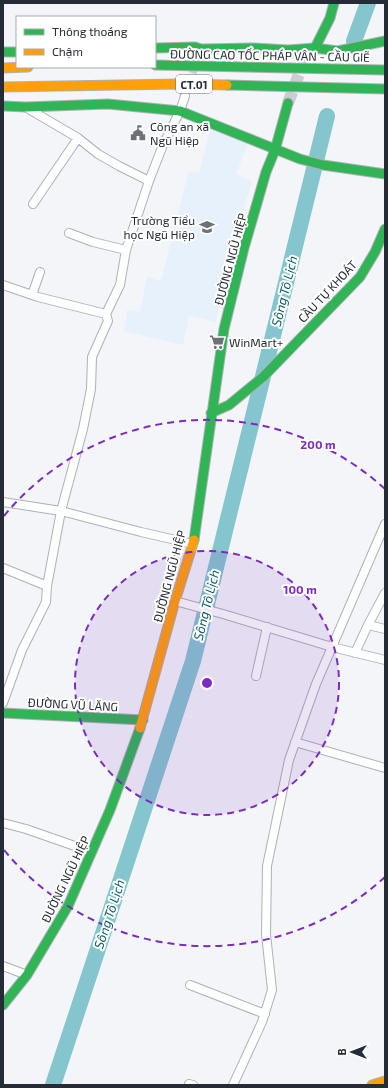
<svg xmlns="http://www.w3.org/2000/svg" width="388" height="1088" viewBox="0 0 388 1088" font-family="'Exo 2',sans-serif">
	<rect width="100%" height="100%" fill="#f3f5f8"/>
	<!-- built -->
	<path fill="#e7f1fc" d="M 210,130 L 248,143 L 236,174 L 252,181 L 225,272 L 216,322 L 189,316 L 183,345 L 124,331 L 127,310 L 140,312 L 147,277 L 161,281 L 189,171 L 199,173 Z"/>
	<g fill="none" stroke-linecap="round" stroke-linejoin="round">
		<!-- river -->
		<path stroke="#84c5ce" stroke-width="16" d="M 354,41 L 368,3
			M 53,1085 L 193,661 L 327,116"/>
		<!-- street-tunnel -->
		<path stroke="#cacdd1" stroke-width="8" stroke-dasharray="8 4" stroke-linecap="butt" d="M 185,96 L 199,53"/>
		<!-- secondary-tunnel -->
		<path stroke="#cacdd1" stroke-width="12" stroke-dasharray="12 6" stroke-linecap="butt" d="M 288,103 L 307,53"/>
		<!-- street casing -->
		<g stroke="#adb1b6" stroke-width="10">
			<path id="street" d="M 27,108 L 78,138 L 98,154 L 119,166 L 149,181
				M 33,204 L 78,138
				M 69,233 L 93,242 L 126,250
				M 3,285 L 38,297 L 106,314
				M 32,295 L 40,272
				M 3,502 L 61,511 L 141,532 L 193,544
				M 3,568 L 47,586
				M 175,601 L 223,614 L 332,647 L 385,660
				M 368,625 L 385,629
				M 355,653 L 368,625 L 385,593
				M 256,676 L 267,627
				M 3,703 L 22,650 L 46,602 L 47,586 L 61,511 L 83,429 L 91,389 L 92,357 L 108,321 L 106,314 L 120,285 L 126,250 L 149,181 L 163,145 L 180,111 L 185,96
				M 295,742 L 385,768
				M 3,823 L 26,829 L 92,852
				M 3,966 L 27,975
				M 190,985 L 265,1014
				M 189,1084 L 193,1085
				M 233,1085 L 262,1022 L 272,990 L 266,934 L 267,866 L 289,760 L 316,684 L 385,524"/>
		</g>
		<!-- fast casing -->
		<g stroke="#adb1b6" stroke-width="11">
			<path id="fast" d="M 155,48 L 195,47 L 201,49 L 253,48 L 288,50 L 315,48 L 338,51 L 385,41
				M 3,52 L 17,52
				M 312,54 L 330,18 L 334,3
				M 155,65 L 385,70
				M 227,85 L 385,89
				M 3,106 L 26,107 L 108,104 L 180,111 L 300,159 L 323,165 L 385,174
				M 211,413 L 229,405 L 263,377 L 360,277 L 375,252 L 385,229
				M 194,540 L 224,329 L 244,248 L 266,172 L 275,150 L 288,103
				M 3,713 L 143,720
				M 3,1005 L 27,975 L 68,906 L 110,810 L 140,728"/>
		</g>
		<!-- slow casing -->
		<g stroke="#adb1b6" stroke-width="11">
			<path id="slow" d="M 3,68 L 28,67
				M 3,87 L 179,84 L 227,85
				M 140,728 L 175,601 L 194,540
				M 372,1085 L 385,1081"/>
		</g>
		<!-- street -->
		<use href="#street" stroke="#fdfefe" stroke-width="8"/>
		<!-- fast -->
		<use href="#fast" stroke="#30b455" stroke-width="9"/>
		<!-- slow -->
		<use href="#slow" stroke="#ff9f0a" stroke-width="9"/>
	</g>
	<!-- distance rings -->
	<circle cx="207" cy="683" r="132" fill="#7b2cbf" fill-opacity=".12"/>
	<g fill="none" stroke="#7b2cbf" stroke-width="2" stroke-dasharray="7 5">
		<circle cx="207" cy="683" r="132"/>
		<path d="M385 877A263 263 0 0 1 4 850M4 516A263 263 0 0 1 385 489"/>
	</g>
	<!-- icons -->
	<defs>
		<g id="civic-bare" transform="scale(1.2)"><path d="M-.6-6.5H3V-4.5H.6V-3L4-1V1h2V6H-6V1h2V-1L-.6-3ZM-1.2 2.5V6h2.4V2.5Z" fill="#6d7279" stroke="#fff" stroke-width="2.5" paint-order="stroke"/></g>
		<g id="school-bare" transform="scale(1.2)"><path d="M0-5L7-2L0 1L-7-2ZM-4 1L0 2.5L4 1V4Q0 6-4 4Z" fill="#6d7279" stroke="#fff" stroke-width="2.5" paint-order="stroke"/></g>
		<g id="supermarket-bare" transform="scale(1.2)"><path d="M-6-5.5h2.5l.6 2H6L4.5 2H-2.5L-4.4-4H-6ZM-1.5 3.2a1.3 1.3 0 1 0 .1 0ZM3 3.2a1.3 1.3 0 1 0 .1 0Z" fill="#6d7279" stroke="#fff" stroke-width="2.5" paint-order="stroke"/></g>
	</defs>
	<g fill-rule="evenodd">
		<use href="#civic-bare" x="138" y="133"/>
		<use href="#school-bare" x="207" y="227"/>
		<use href="#supermarket-bare" x="217" y="342"/>
	</g>
	<g text-anchor="middle" dominant-baseline="central" stroke-width="4" stroke-linejoin="round" paint-order="stroke">
		<!-- shield labels -->
		<rect fill="#fff" stroke="#666b72" stroke-width="1" x="176" y="75" width="36" height="18" rx="3"/>
		<g font-size="11" font-weight="bold" fill="#252c35">
			<text x="194" y="84">CT.01</text>
		</g>
		<!-- street labels -->
		<g font-size="12" fill="#252c35" stroke="#fff">
			<text transform="translate(270 55) rotate(1)">ĐƯỜNG CAO TỐC PHÁP VÂN - CẦU GIẼ</text>
			<text transform="translate(230 259) rotate(-75)">ĐƯỜNG NGŨ HIỆP</text>
			<text transform="translate(327 291) rotate(-47)">CẦU TỰ KHOÁT</text>
			<text transform="translate(169 576) rotate(-75)">ĐƯỜNG NGŨ HIỆP</text>
			<text transform="translate(73 704) rotate(3)">ĐƯỜNG VŨ LĂNG</text>
			<text transform="translate(65 879) rotate(-64)">ĐƯỜNG NGŨ HIỆP</text>
		</g>
		<!-- poi labels -->
		<g font-size="12" fill="#252c35" stroke="#fff" text-anchor="start">
			<text x="150" y="126">Công an xã<tspan x="150" dy="14">Ngũ Hiệp</tspan></text>
			<text x="195" y="220" text-anchor="end">Trường Tiểu<tspan x="195" dy="14">học Ngũ Hiệp</tspan></text>
			<text x="229" y="342">WinMart+</text>
		</g>
		<!-- water labels -->
		<g font-size="13" font-style="italic" fill="#0b5c64" stroke="#fff">
			<text transform="translate(284 291) rotate(-76)">Sông Tô Lịch</text>
			<text transform="translate(206 605) rotate(-76)">Sông Tô Lịch</text>
			<text transform="translate(109 914) rotate(-72)">Sông Tô Lịch</text>
		</g>
	</g>
	<circle cx="207" cy="683" r="6" fill="#7b2cbf" stroke="#fff" stroke-width="2"/>
	<g font-size="12" text-anchor="middle" font-weight="bold" fill="#7b2cbf" stroke="#fff" stroke-width="4" stroke-linejoin="round" paint-order="stroke">
		<text x="318" y="449">200 m</text>
		<text x="300" y="594">100 m</text>
	</g>
	<!-- border -->
	<rect width="388" height="1088" fill="none" stroke="#252c35" stroke-width="8"/>
	<!-- legend -->
	<rect x="16" y="16" width="140" height="52" fill="#ffffff" stroke="#a8abae"/>
	<rect x="24" y="29" width="20" height="6" fill="#30b455" stroke="#a8abae"/>
	<text x="52" y="36" font-size="12" fill="#252c35">Thông thoáng</text>
	<rect x="24" y="49" width="20" height="6" fill="#ff9f0a" stroke="#a8abae"/>
	<text x="52" y="56" font-size="12" fill="#252c35">Chậm</text>
	<!-- north arrow -->
	<g transform="translate(352 1052) rotate(270)" stroke="#ffffff" stroke-width="3" paint-order="stroke">
	<path d="M0-3L7 15L0 10L-7 15Z" fill="#252c35"/>
	<text y="-6" font-size="11" font-weight="bold" text-anchor="middle" fill="#252c35">B</text>
	</g>
</svg>
